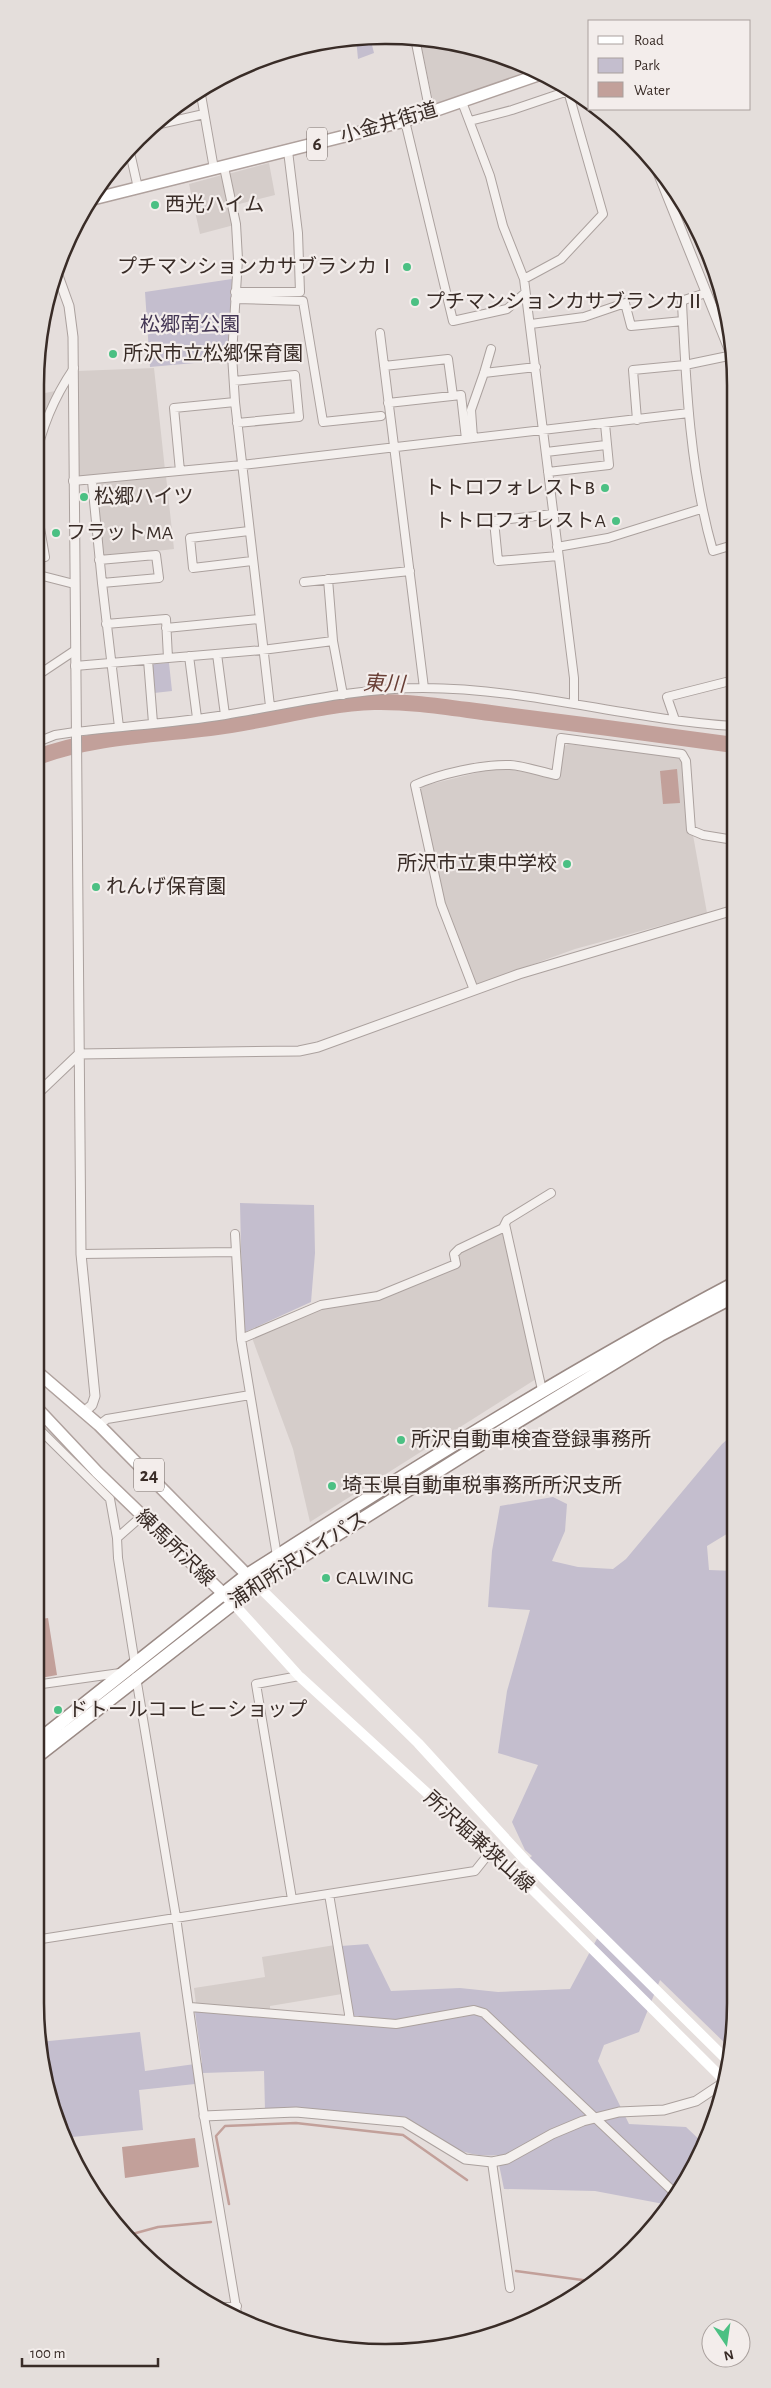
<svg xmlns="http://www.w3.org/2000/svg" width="771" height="2388" viewBox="0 0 771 2388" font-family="'Alegreya Sans','Noto Sans JP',sans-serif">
	<rect width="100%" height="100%" fill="#e5dedc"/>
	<!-- built -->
	<path fill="#d5cdca" d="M 419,38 L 454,42 L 530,71 L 434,105 Z
		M 269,163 L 275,195 L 235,205 L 228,174 Z
		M 222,175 L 234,225 L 200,234 L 189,184 Z
		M 154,368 L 165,470 L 95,478 L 78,476 L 77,371 Z
		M 55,391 L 35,440 L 35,443 L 35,395 Z
		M 166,476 L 174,549 L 102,557 L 94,484 Z
		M 568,744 L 681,758 L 684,762 L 690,835 L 693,835 L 707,913 L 575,949 L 478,984 L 474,983 L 445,905 L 419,787 L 492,769 L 508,769 L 557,779 L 563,747 Z
		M 503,1228 L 536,1379 L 310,1522 L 293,1449 L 251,1335 L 321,1305 L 378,1296 L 456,1265 L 454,1254 Z
		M 335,1945 L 342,1994 L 270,2006 L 270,2010 L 196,2004 L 194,1988 L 265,1977 L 262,1957 Z"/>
	<!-- green -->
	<path fill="#c4bece" d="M 370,37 L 374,53 L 358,59 L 356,38 Z
		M 232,279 L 228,360 L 150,367 L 145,292 Z
		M 169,663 L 172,691 L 154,693 L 151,667 L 154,664 Z
		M 240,1203 L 314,1205 L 315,1253 L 311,1302 L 243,1333 Z
		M 735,1433 L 735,1529 L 707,1546 L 709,1570 L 735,1571 L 736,2002 L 731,2049 L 660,1980 L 639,2032 L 604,2045 L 598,2061 L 629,2124 L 686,2127 L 704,2144 L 677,2197 L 669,2205 L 595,2191 L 504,2189 L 497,2155 C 469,2158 451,2148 429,2132 C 421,2126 414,2121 405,2118 L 296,2108 L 265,2110 L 264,2071 L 203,2073 L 195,2084 L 139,2090 L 143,2130 L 62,2138 L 42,2071 L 39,2042 L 140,2032 L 145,2071 L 202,2063 L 195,2012 L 199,2010 L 355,2024 L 341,1946 L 368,1944 L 391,1991 L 460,1988 L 498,1992 L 570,1989 L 599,1935 L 526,1861 L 532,1856 L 525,1850 L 512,1822 L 538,1765 L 498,1753 L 507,1691 L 530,1610 L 488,1607 L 492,1551 L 500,1506 L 553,1497 L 567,1504 L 565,1531 L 552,1561 L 578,1567 L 613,1569 L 626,1559 L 722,1444 Z"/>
	<!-- water -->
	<path fill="#c2a09a" d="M 677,769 L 680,803 L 663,804 L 660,771 Z
		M 48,1618 L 57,1675 L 35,1679 L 35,1620 Z
		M 195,2138 L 199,2167 L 125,2178 L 122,2147 Z"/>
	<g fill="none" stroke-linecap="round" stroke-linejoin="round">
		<!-- stream -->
		<path stroke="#c2a09a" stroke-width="2.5" d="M 229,2204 L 216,2136 L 225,2126 L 296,2123 L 403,2135 L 467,2180
			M 125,2236 L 158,2227 L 211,2222
			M 516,2271 L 597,2282"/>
		<!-- river -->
		<path stroke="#c2a09a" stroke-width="16" d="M 35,758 C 89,737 152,735 210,728 C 264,722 318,704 374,702 C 414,701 457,709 498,714 C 577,724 655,734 734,745"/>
		<!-- minor casing -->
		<g stroke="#aba19e" stroke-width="10">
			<path id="minor" d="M 415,38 L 430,113
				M 200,89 L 214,169
				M 462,102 L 490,176 L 503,226 L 524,279 L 574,678 L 574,703
				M 405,121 L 453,321 L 507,309 L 525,293
				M 470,121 L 512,110 L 571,90
				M 151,126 L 204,114
				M 129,148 L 138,188
				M 224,167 L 236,224 L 238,259 L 232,355 L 235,402 L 270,706
				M 524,279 L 561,259 L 603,214 L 568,91
				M 235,292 L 300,292 L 298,233 L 288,151
				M 706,293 L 684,300 L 682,303 C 686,386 690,471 713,551 L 733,545
				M 235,299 L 303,301 L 323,422 L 381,416
				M 531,324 L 584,317 L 625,303 L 631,326 L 683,321
				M 380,333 L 424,688
				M 384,366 L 448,359 L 453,396
				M 484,373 L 536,367
				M 234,381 L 295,375 L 299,417 L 237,423
				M 388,403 L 461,395 L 466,439
				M 637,420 L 633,370 L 685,365 L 733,355
				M 473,438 L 471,410 L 484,373 L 491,349
				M 546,452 L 606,445
				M 35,462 C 41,428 55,396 74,368
				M 180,471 L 174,408 L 235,402
				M 548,472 L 609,465 L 605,424
				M 73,481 L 242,465 L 689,413
				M 92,481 L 102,583 L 119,727
				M 35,499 L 45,557
				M 553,514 L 494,521 L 498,561 L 558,556
				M 249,531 L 190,538 L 193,568 L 252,561
				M 557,547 L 608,538 L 701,509
				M 99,560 L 156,555 L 159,578 L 102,583
				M 35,574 L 74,584
				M 328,579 L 333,641 L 343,695
				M 304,582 L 410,571
				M 106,624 L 166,619 L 168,658
				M 166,628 L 259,619
				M 217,654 L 225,715
				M 189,656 L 197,718
				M 148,660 L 153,723
				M 75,666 L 262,650 L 333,641
				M 35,677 L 74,651
				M 675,720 L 667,697 L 734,680
				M 35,743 L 55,735 L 75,732 C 125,726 176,723 225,715 C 291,704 357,688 423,688 C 528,688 630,720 734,726
				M 474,990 L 441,904 L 415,785 C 439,774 483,764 510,765 C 525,766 541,772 556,775 L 561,738 L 682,754 L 686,761 L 691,830 L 703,835 L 734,840
				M 235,1234 L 241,1339
				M 81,1254 L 235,1252
				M 542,1390 L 505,1224 L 507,1220 L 551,1193
				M 99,1425 L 107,1419 L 250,1395
				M 35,1431 L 40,1430 L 110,1499 L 117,1538
				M 277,1556 L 241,1339 L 321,1305 L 378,1296 L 456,1264 L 454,1254 L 459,1249 L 503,1228 L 505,1224
				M 135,1664 L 118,1558 L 117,1538 L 142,1516
				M 136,1677 L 176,1917 L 204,2116 L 238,2319
				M 35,1685 L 120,1673
				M 329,1894 L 350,2020
				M 292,1899 L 256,1684 L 299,1676
				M 35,1940 L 475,1871 L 491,1851
				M 190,2007 L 396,2024 L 474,2010 L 484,2013 L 678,2196
				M 492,2162 L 510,2288
				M 216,2308 L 237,2306"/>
		</g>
		<!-- tertiary casing -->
		<g stroke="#aba19e" stroke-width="11">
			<path id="tertiary" d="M 657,170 L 733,359
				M 56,270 L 69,306 L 73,337 L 81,1254 L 95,1396 L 92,1405 L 84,1412
				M 35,1096 L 79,1054 L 299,1051 L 318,1047 L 519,974 L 734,910
				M 204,2116 L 296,2112 L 404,2122 L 465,2159 L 492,2162 L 507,2159 L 552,2134 L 583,2121 L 619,2112 L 664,2110 L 696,2101 L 726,2081"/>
		</g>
		<!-- primary casing -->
		<g stroke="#afa19d" stroke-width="14">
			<path id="primary" d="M 89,200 L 405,121 L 541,74
				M 35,1370 L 99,1425 L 257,1585
				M 35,1406 L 97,1472 L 232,1602"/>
		</g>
		<!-- trunk casing -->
		<g stroke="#9a8a85" stroke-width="15">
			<path id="trunk" d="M 35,1743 L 247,1575 L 277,1556 C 427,1460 578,1366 735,1283
				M 35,1758 L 257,1585 L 502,1431 L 660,1335 L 735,1296"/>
		</g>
		<!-- minor -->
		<use href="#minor" stroke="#f4f0ee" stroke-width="8"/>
		<!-- tertiary -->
		<use href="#tertiary" stroke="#f4f0ee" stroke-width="9"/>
		<!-- secondary -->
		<path stroke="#fff" stroke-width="10" d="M 257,1585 L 418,1743 L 526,1861 L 730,2063
			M 232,1602 L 299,1676 L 532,1889 L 726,2082"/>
		<!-- primary -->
		<use href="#primary" stroke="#fff" stroke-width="11"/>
		<!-- trunk -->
		<use href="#trunk" stroke="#fff" stroke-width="12"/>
	</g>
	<!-- markers -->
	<g fill="#4bc083" stroke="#f3edeb" stroke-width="2">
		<circle cx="155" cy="205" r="5"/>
		<circle cx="407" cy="267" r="5"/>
		<circle cx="415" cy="302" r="5"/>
		<circle cx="113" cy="354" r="5"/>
		<circle cx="605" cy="488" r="5"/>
		<circle cx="84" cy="497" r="5"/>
		<circle cx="616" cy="521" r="5"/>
		<circle cx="56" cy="533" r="5"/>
		<circle cx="567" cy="864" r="5"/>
		<circle cx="96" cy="887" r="5"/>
		<circle cx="401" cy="1440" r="5"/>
		<circle cx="332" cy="1486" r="5"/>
		<circle cx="326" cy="1578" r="5"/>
		<circle cx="58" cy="1710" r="5"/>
	</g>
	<g text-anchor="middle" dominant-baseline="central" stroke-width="4.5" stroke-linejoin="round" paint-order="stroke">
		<!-- shield labels -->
		<g fill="#f3edeb" stroke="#716662" stroke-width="1">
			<rect x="307" y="127.5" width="20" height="33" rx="4"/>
			<rect x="134" y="1458.5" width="30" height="33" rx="4"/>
		</g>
		<g font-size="19" font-weight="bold" fill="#392c27">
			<text x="317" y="144">6</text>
			<text x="149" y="1475">24</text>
		</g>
		<!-- street labels -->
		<g font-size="20" fill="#392c27" stroke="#f3edeb">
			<text transform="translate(389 123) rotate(-16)">小金井街道</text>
			<text transform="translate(175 1548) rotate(44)">練馬所沢線</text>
			<text transform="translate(298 1560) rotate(-33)">浦和所沢バイパス</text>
			<text transform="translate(479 1842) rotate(42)">所沢堀兼狭山線</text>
		</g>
		<!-- poi labels -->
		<g font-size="20" fill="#392c27" stroke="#f3edeb" text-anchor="start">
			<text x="165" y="205">西光ハイム</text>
			<text x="397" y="267" text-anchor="end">プチマンションカサブランカⅠ</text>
			<text x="425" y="302">プチマンションカサブランカⅡ</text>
			<text x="123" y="354">所沢市立松郷保育園</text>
			<text x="595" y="488" text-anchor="end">トトロフォレストB</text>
			<text x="94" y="497">松郷ハイツ</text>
			<text x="606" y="521" text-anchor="end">トトロフォレストA</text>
			<text x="66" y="533">フラットMA</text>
			<text x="557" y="864" text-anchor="end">所沢市立東中学校</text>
			<text x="106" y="887">れんげ保育園</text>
			<text x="411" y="1440">所沢自動車検査登録事務所</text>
			<text x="342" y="1486">埼玉県自動車税事務所所沢支所</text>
			<text x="336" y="1578">CALWING</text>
			<text x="68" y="1710">ドトールコーヒーショップ</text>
		</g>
		<!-- park labels -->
		<g font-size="20" fill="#433654" stroke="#f3edeb">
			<text x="190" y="325">松郷南公園</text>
		</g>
		<!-- water labels -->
		<g font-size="21" font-style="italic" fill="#693f36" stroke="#f3edeb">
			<text transform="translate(384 684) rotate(2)">東川</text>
		</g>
	</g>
	<!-- crop -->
	<path d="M0 0H771V2388H0ZM385 44H386A341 341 0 0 1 727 385V2003A341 341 0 0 1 386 2344H385A341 341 0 0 1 44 2003V385A341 341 0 0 1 385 44Z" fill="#e4dedb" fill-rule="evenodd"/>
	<path fill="none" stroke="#392c27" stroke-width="2.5" d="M385 44H386A341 341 0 0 1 727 385V2003A341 341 0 0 1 386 2344H385A341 341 0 0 1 44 2003V385A341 341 0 0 1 385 44Z"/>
	<!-- legend -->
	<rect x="588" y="20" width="162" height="90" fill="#f3edeb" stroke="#a9a09d"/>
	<rect x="598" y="36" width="25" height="8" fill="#ffffff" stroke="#a9a09d"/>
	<text x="634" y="45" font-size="15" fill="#392c27">Road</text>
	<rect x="598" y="58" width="25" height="15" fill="#c4bece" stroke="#a9a09d"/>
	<text x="634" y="70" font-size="15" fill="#392c27">Park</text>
	<rect x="598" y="82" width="25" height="15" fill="#c2a09a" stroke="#a9a09d"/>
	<text x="634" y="95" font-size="15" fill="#392c27">Water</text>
	<!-- north arrow -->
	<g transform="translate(726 2343) rotate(167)"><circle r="24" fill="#f3edeb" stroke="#a9a09d"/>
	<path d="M0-4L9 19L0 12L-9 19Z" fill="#4bc083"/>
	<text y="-8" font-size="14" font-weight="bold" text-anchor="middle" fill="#392c27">N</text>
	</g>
	<!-- scale -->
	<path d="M22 2358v8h136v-8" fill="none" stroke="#392c27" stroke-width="2.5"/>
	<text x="30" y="2358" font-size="15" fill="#392c27" stroke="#f3edeb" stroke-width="4" paint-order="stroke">100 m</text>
</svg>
